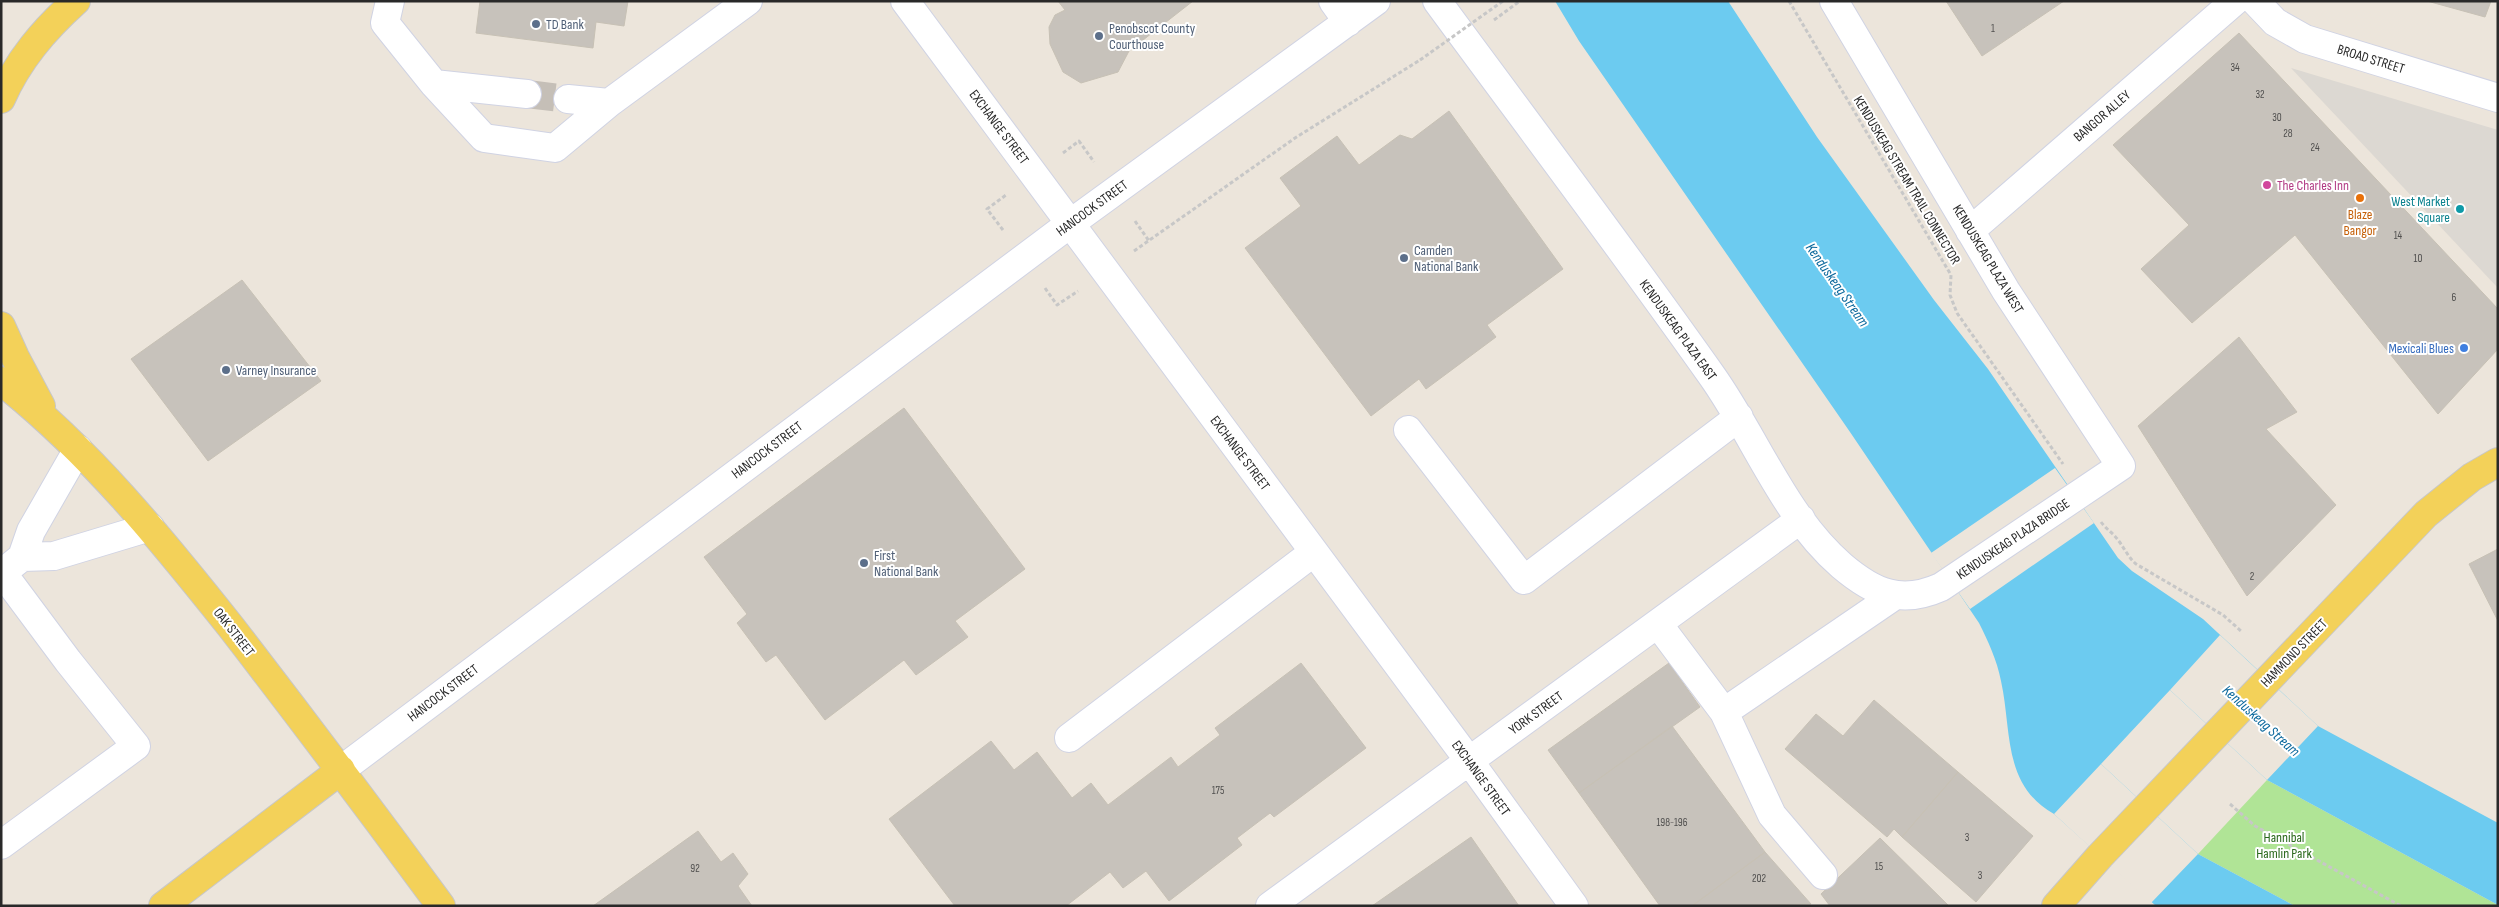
<svg xmlns="http://www.w3.org/2000/svg" width="2499" height="907" viewBox="0 0 2499 907" font-family="'Sofia Sans Condensed',sans-serif">
	<rect width="100%" height="100%" fill="#ece5db"/>
	<!-- green -->
	<path fill="#b0e496" d="M 2267,780 L 2498,905 L 2498,906 L 2295,906 L 2198,854 Z"/>
	<!-- plaza -->
	<path fill="#dcd8d2" d="M 2291,68 L 2498,130 L 2498,288 Z"/>
	<!-- water -->
	<path fill="#6ccbf0" d="M 1555,1 L 1728,1 L 1817,137 L 1934,300 L 1988,369 L 2118,558 L 2132,571 L 2203,619 L 2318,726 L 2498,823 L 2498,905 L 2267,780 L 2170,690 L 2101,764 L 2198,854 L 2295,906 L 2156,906 L 2054,814 C 2002,785 2012,730 2001,681 C 1997,660 1988,641 1979,623 L 1850,432 L 1579,41 Z"/>
	<!-- pier -->
	<path fill="#ece5db" d="M 2055,468 L 2094,523 L 1970,609 L 1931,553 Z
		M 2220,635 L 2318,726 L 2267,780 L 2170,690 Z
		M 2101,764 L 2198,854 L 2151,903 L 2054,814 Z"/>
	<!-- building -->
	<path fill="#c7c2bb" stroke="#c7c1b5" d="M 480,1 L 628,1 L 624,26 L 596,22 L 593,48 L 476,33 Z
		M 1058,1 L 1193,1 L 1129,51 L 1118,72 L 1081,83 L 1063,72 L 1050,44 L 1049,27 L 1055,15 L 1065,10 Z
		M 1946,1 L 2064,1 L 1982,56 Z
		M 2427,1 L 2491,1 L 2485,17 Z
		M 2239,33 L 2498,309 L 2498,349 L 2438,414 L 2295,235 L 2192,323 L 2141,269 L 2189,225 L 2113,145 Z
		M 1449,111 L 1563,269 L 1487,325 L 1496,337 L 1426,389 L 1419,379 L 1371,416 L 1245,248 L 1301,206 L 1280,178 L 1337,136 L 1359,165 L 1400,135 L 1412,139 Z
		M 242,280 L 321,381 L 208,461 L 131,359 Z
		M 2239,337 L 2297,412 L 2266,429 L 2336,505 L 2247,596 L 2138,426 Z
		M 904,408 L 1025,569 L 955,621 L 968,637 L 916,675 L 904,660 L 825,720 L 776,655 L 766,662 L 737,623 L 747,614 L 704,557 Z
		M 2498,549 L 2498,621 L 2469,564 Z
		M 1301,663 L 1366,748 L 1274,817 L 1270,813 L 1237,838 L 1242,845 L 1169,901 L 1146,871 L 1123,888 L 1110,872 L 1066,906 L 955,906 L 889,819 L 991,741 L 1014,770 L 1037,752 L 1072,798 L 1091,783 L 1108,805 L 1171,757 L 1178,767 L 1220,735 L 1215,728 Z
		M 1669,663 L 1700,707 L 1579,793 L 1548,750 Z
		M 1874,700 L 1958,772 L 1902,837 L 1894,829 L 1887,837 L 1785,749 L 1816,714 L 1843,736 Z
		M 1672,726 L 1765,852 L 1692,906 L 1660,906 L 1579,793 Z
		M 1958,772 L 2033,836 L 1976,902 L 1902,837 Z
		M 698,831 L 721,862 L 733,853 L 748,874 L 738,886 L 752,906 L 593,906 Z
		M 1471,837 L 1519,906 L 1372,906 Z
		M 1880,838 L 1949,906 L 1830,906 L 1821,894 Z
		M 1765,852 L 1811,904 L 1692,906 Z"/>
	<g fill="none" stroke-linecap="round" stroke-linejoin="round">
		<!-- minor-tunnel -->
		<path stroke="#c5bfb7" stroke-width="28" stroke-dasharray="28 14" stroke-linecap="butt" d="M 527,94 L 568,99"/>
		<!-- minor casing -->
		<g stroke="#d0d3e3" stroke-width="30">
			<path id="minor" d="M 390,1 L 385,23 L 434,84 L 484,138 L 555,148 L 609,103 L 748,1
				M 905,1 L 1470,762 L 1574,906
				M 1333,1 L 1348,22
				M 1437,1 C 1529,126 1623,250 1712,376 C 1756,438 1784,516 1842,566 C 1874,593 1901,605 1941,587 L 2121,466 L 2006,291 L 1834,1
				M 2255,1 L 2275,22 L 2305,39 L 2498,98
				M 434,84 L 527,94
				M 568,99 L 609,103
				M 1970,231 L 2235,1
				M 1408,430 L 1524,580 L 1739,417
				M 22,557 L 54,556 L 150,527
				M 1,571 L 68,661 L 136,746 L 1,845
				M 2,573 L 22,557 L 31,531 L 78,449
				M 1658,624 L 1724,712 L 1894,596
				M 1724,712 L 1772,815 L 1823,875
				M 1069,738 L 1314,552
				M 341,770 L 1071,223 L 1376,1
				M 1270,906 L 1801,519"/>
		</g>
		<!-- major casing -->
		<g stroke="#c7c7c7" stroke-width="30">
			<path id="major" d="M 1,99 C 18,60 44,30 76,1
				M 1,326 L 15,357 L 41,406
				M 1,381 C 90,451 161,539 231,627 C 302,719 372,812 441,906
				M 163,906 L 341,770
				M 2056,906 L 2100,856 L 2426,514 L 2472,477 L 2498,462"/>
		</g>
		<!-- path -->
		<path stroke="#c7c7c7" stroke-width="3" stroke-dasharray="4 2.5" stroke-linecap="butt" d="M 1789,1 L 1951,275 L 1950,295 L 1957,313 L 2063,464
			M 1494,20 L 1520,1
			M 1063,153 L 1079,141 L 1094,162
			M 1135,221 L 1149,241
			M 1003,230 L 987,209 L 1006,195
			M 1134,251 L 1295,138 L 1420,60
			M 1045,288 L 1057,305 L 1078,291
			M 2101,522 C 2106,529 2114,534 2118,540 C 2125,549 2128,557 2136,564 L 2223,615 L 2241,631
			M 2230,804 L 2255,826 L 2401,906"/>
		<!-- minor -->
		<use href="#minor" stroke="#fff" stroke-width="28"/>
		<!-- major -->
		<use href="#major" stroke="#f3d159" stroke-width="28"/>
		<!-- path-bridge -->
		<path stroke="#c7c7c7" stroke-width="3" stroke-dasharray="4 2.5" stroke-linecap="butt" d="M 1420,60 L 1503,1"/>
	</g>
	<!-- markers -->
	<g fill="#5c6f8a" stroke="#fff" stroke-width="2">
		<circle cx="536" cy="24" r="5"/>
		<circle cx="1099" cy="36" r="5"/>
		<circle cx="1404" cy="258" r="5"/>
		<circle cx="226" cy="370" r="5"/>
		<circle cx="864" cy="563" r="5"/>
	</g>
	<circle fill="#d1479c" stroke="#fff" stroke-width="2" cx="2267" cy="185" r="5"/>
	<circle fill="#e8710a" stroke="#fff" stroke-width="2" cx="2360" cy="198" r="5"/>
	<circle fill="#0f9aa8" stroke="#fff" stroke-width="2" cx="2460" cy="209" r="5"/>
	<circle fill="#3f7fe0" stroke="#fff" stroke-width="2" cx="2464" cy="348" r="5"/>
	<g text-anchor="middle" dominant-baseline="central" stroke-width="4" stroke-linejoin="round" paint-order="stroke">
		<!-- number labels -->
		<g font-size="11" fill="#504f4e">
			<text x="1993" y="28">1</text>
			<text x="2235" y="67">34</text>
			<text x="2260" y="94">32</text>
			<text x="2277" y="117">30</text>
			<text x="2288" y="133">28</text>
			<text x="2315" y="147">24</text>
			<text x="2398" y="235">14</text>
			<text x="2418" y="258">10</text>
			<text x="2454" y="297">6</text>
			<text x="2252" y="576">2</text>
			<text x="1218" y="790">175</text>
			<text x="1672" y="822">198-196</text>
			<text x="1967" y="837">3</text>
			<text x="1879" y="866">15</text>
			<text x="695" y="868">92</text>
			<text x="1980" y="875">3</text>
			<text x="1759" y="878">202</text>
		</g>
		<!-- service labels -->
		<g font-size="14" fill="#4e5e75" stroke="#fff" text-anchor="start">
			<text x="546" y="24">TD Bank</text>
			<text x="1109" y="28">Penobscot County<tspan x="1109" dy="16">Courthouse</tspan></text>
			<text x="1414" y="250">Camden<tspan x="1414" dy="16">National Bank</tspan></text>
			<text x="236" y="370">Varney Insurance</text>
			<text x="874" y="555">First<tspan x="874" dy="16">National Bank</tspan></text>
		</g>
		<!-- street labels -->
		<g font-size="14" fill="#292929" stroke="#fff">
			<text transform="translate(2371 59) rotate(17)">BROAD STREET</text>
			<text transform="translate(2102 116) rotate(-41)">BANGOR ALLEY</text>
			<text transform="translate(999 127) rotate(53)">EXCHANGE STREET</text>
			<text transform="translate(1907 180) rotate(59)">KENDUSKEAG STREAM TRAIL CONNECTOR</text>
			<text transform="translate(1092 208) rotate(-36)">HANCOCK STREET</text>
			<text transform="translate(1988 259) rotate(59)">KENDUSKEAG PLAZA WEST</text>
			<text transform="translate(1678 330) rotate(54)">KENDUSKEAG PLAZA EAST</text>
			<text transform="translate(767 450) rotate(-37)">HANCOCK STREET</text>
			<text transform="translate(1240 453) rotate(53)">EXCHANGE STREET</text>
			<text transform="translate(2013 539) rotate(-34)">KENDUSKEAG PLAZA BRIDGE</text>
			<text transform="translate(234 632) rotate(52)">OAK STREET</text>
			<text transform="translate(2294 653) rotate(-46)">HAMMOND STREET</text>
			<text transform="translate(443 693) rotate(-37)">HANCOCK STREET</text>
			<text transform="translate(1536 713) rotate(-36)">YORK STREET</text>
			<text transform="translate(1481 778) rotate(54)">EXCHANGE STREET</text>
		</g>
		<!-- hotel labels -->
		<g font-size="14" fill="#b23c85" stroke="#fff" text-anchor="start">
			<text x="2277" y="185">The Charles Inn</text>
		</g>
		<!-- culture labels -->
		<g font-size="14" fill="#0d838f" stroke="#fff" text-anchor="end">
			<text x="2450" y="201">West Market<tspan x="2450" dy="16">Square</tspan></text>
		</g>
		<!-- food labels -->
		<g font-size="14" fill="#c56008" stroke="#fff">
			<text x="2360" y="214">Blaze<tspan x="2360" dy="16">Bangor</tspan></text>
		</g>
		<!-- shop labels -->
		<g font-size="14" fill="#366cbe" stroke="#fff" text-anchor="end">
			<text x="2454" y="348">Mexicali Blues</text>
		</g>
		<!-- park labels -->
		<g font-size="14" fill="#286719" stroke="#fff">
			<text x="2284" y="837">Hannibal<tspan x="2284" dy="16">Hamlin Park</tspan></text>
		</g>
		<!-- water labels -->
		<g font-size="15" font-style="italic" fill="#0b689c" stroke="#fff">
			<text transform="translate(1837 285) rotate(55)">Kenduskeag Stream</text>
			<text transform="translate(2261 721) rotate(42)">Kenduskeag Stream</text>
		</g>
	</g>
	<!-- border -->
	<rect width="2499" height="907" fill="none" stroke="#292929" stroke-width="5"/>
</svg>
